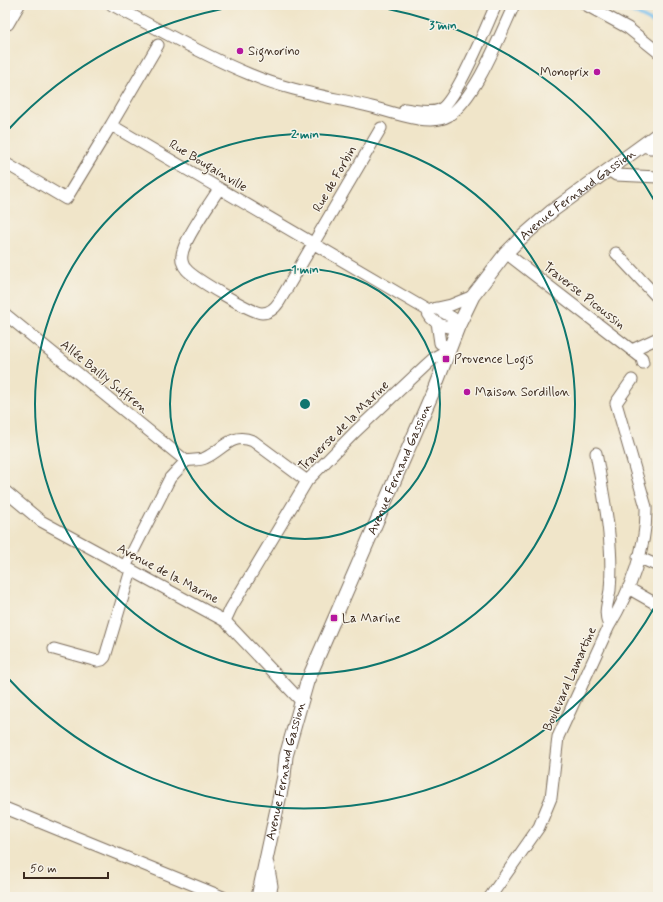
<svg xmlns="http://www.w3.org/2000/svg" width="663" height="902" viewBox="0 0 663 902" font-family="Mynerve,sans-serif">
	<rect width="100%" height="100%" fill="#f7f3e8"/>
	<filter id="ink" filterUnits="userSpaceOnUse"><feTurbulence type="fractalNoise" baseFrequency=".025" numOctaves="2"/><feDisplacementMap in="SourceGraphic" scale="8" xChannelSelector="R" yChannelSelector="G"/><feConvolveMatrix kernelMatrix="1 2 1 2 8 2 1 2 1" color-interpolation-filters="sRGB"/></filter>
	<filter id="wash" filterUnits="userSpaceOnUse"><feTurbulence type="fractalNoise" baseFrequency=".012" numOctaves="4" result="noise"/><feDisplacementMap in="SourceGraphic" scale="16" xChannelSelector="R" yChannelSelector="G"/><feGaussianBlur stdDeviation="0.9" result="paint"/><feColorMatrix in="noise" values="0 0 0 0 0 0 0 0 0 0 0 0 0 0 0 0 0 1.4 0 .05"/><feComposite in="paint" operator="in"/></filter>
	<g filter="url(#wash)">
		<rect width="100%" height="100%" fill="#f0e5c9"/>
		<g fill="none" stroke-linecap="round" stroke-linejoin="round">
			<!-- stream -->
			<path stroke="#74bfee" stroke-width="3.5" d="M 619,5 L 649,20 L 658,27"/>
		</g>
	</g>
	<g filter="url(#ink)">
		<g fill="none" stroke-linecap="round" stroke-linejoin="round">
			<!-- minor casing -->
			<g stroke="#7a6b5a" stroke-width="13">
				<path id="minor" d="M 112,5 C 157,28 202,55 249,74 C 289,91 331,97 372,107 C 392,112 429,127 448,116 C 476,98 500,35 514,5
					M 586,5 L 628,28 L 658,52
					M 8,24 L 19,5
					M 405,109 C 415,110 429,114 439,110 C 456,103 487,24 496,5
					M 111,125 L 158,45
					M 642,146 L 650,148 L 658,148
					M 5,163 L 66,199 L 111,125 L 427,310 C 430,323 447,329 458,327 L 453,318 L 436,308
					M 610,171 L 616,175 L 658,177
					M 219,189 C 210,203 183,241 182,255 C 181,260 183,266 186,269 C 193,278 252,313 262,313 C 270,313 275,308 279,302 L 381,128
					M 506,253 L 642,358 L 643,363
					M 616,253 L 658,298
					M 433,309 L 451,305 L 473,296
					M 5,314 L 186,461
					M 437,322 L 440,343 L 450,349
					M 632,350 L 658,338
					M 596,453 C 604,498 614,544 610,590 C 608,604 603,612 609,626
					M 5,491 L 41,521 L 225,621 L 301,701
					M 638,557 L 658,566
					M 125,567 L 170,478 L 186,461 C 192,459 199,461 205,458 C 223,450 231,432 253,441 L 307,481
					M 628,588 L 658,605
					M 225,621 L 231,608 L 307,481 L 355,432 L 424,367 L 435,357 L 450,349
					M 54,649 L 97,661 L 102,660 L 105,657 L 131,570
					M 5,808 L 223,897
					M 490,897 L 539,827 L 551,798 L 558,737 L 609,626 C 630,592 647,547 646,507 L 616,403 L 632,380"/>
			</g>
			<!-- tertiary casing -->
			<g stroke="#7a6b5a" stroke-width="15">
				<g id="tertiary">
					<path d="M 267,864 L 271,886 L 268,897"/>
					<path id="s1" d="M 258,897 L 284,776 L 286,756 L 307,682 L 435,387 L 458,327 L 473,296 L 506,253 L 521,238 L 552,211 L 658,134"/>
				</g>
			</g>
			<!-- minor -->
			<use href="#minor" stroke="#fff" stroke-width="11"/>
			<!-- tertiary -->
			<use href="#tertiary" stroke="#fff" stroke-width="13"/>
		</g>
	</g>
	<!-- distance rings -->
	<g fill="none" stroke="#0f766e" stroke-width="2">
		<circle cx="305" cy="404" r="135"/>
		<circle cx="305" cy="404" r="270"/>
		<path d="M657 603A404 404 0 0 1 7 677M7 131A404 404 0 0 1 238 6M372 6A404 404 0 0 1 657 205"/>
	</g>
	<!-- markers -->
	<g fill="#b5179e" stroke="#f7f3e8" stroke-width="1.5">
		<circle cx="240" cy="51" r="4"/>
		<circle cx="597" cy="72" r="4"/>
		<rect x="442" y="355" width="8" height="8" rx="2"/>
		<circle cx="467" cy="392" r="4"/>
		<rect x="330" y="614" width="8" height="8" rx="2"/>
	</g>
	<g text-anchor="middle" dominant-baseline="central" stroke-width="3" stroke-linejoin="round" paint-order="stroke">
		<!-- poi labels -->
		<g font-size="13" fill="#3b2a1e" stroke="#f7f3e8" text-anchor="start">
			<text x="248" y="51">Signorino</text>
			<text x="589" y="72" text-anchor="end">Monoprix</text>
			<text x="454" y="359">Provence Logis</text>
			<text x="475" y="392">Maison Sordillon</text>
			<text x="342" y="618">La Marine</text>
		</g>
		<!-- street labels -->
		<g font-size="13" fill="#3b2a1e" stroke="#f7f3e8">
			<text transform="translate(208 166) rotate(31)">Rue Bougainville</text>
			<text transform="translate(335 179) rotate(-60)">Rue de Forbin</text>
			<text stroke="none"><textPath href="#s1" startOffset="788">Avenue Fernand Gassion</textPath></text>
			<text transform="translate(584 296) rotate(38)">Traverse Picoussin</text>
			<text transform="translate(104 377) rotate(39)">Allée Bailly Suffren</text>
			<text transform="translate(344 426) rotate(-45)">Traverse de la Marine</text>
			<text stroke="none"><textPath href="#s1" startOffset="453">Avenue Fernand Gassion</textPath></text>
			<text transform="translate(168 574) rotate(28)">Avenue de la Marine</text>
			<text transform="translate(570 679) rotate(-66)">Boulevard Lamartine</text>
			<text stroke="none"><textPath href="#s1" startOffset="129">Avenue Fernand Gassion</textPath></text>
		</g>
	</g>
	<circle cx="305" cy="404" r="6" fill="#0f766e" stroke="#f7f3e8" stroke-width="2"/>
	<g font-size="12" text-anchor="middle" font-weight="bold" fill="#0f766e" stroke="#f7f3e8" stroke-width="3" stroke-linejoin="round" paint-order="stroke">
		<text x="443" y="29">3 min</text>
		<text x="305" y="138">2 min</text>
		<text x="305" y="273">1 min</text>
	</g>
	<!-- margin -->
	<rect width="663" height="902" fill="none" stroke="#f7f3e8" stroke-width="20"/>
	<!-- scale -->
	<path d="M24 872v6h84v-6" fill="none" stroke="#3b2a1e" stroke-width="2"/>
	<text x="30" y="872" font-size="12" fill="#3b2a1e" stroke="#f7f3e8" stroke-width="3" paint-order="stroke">50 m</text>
</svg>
